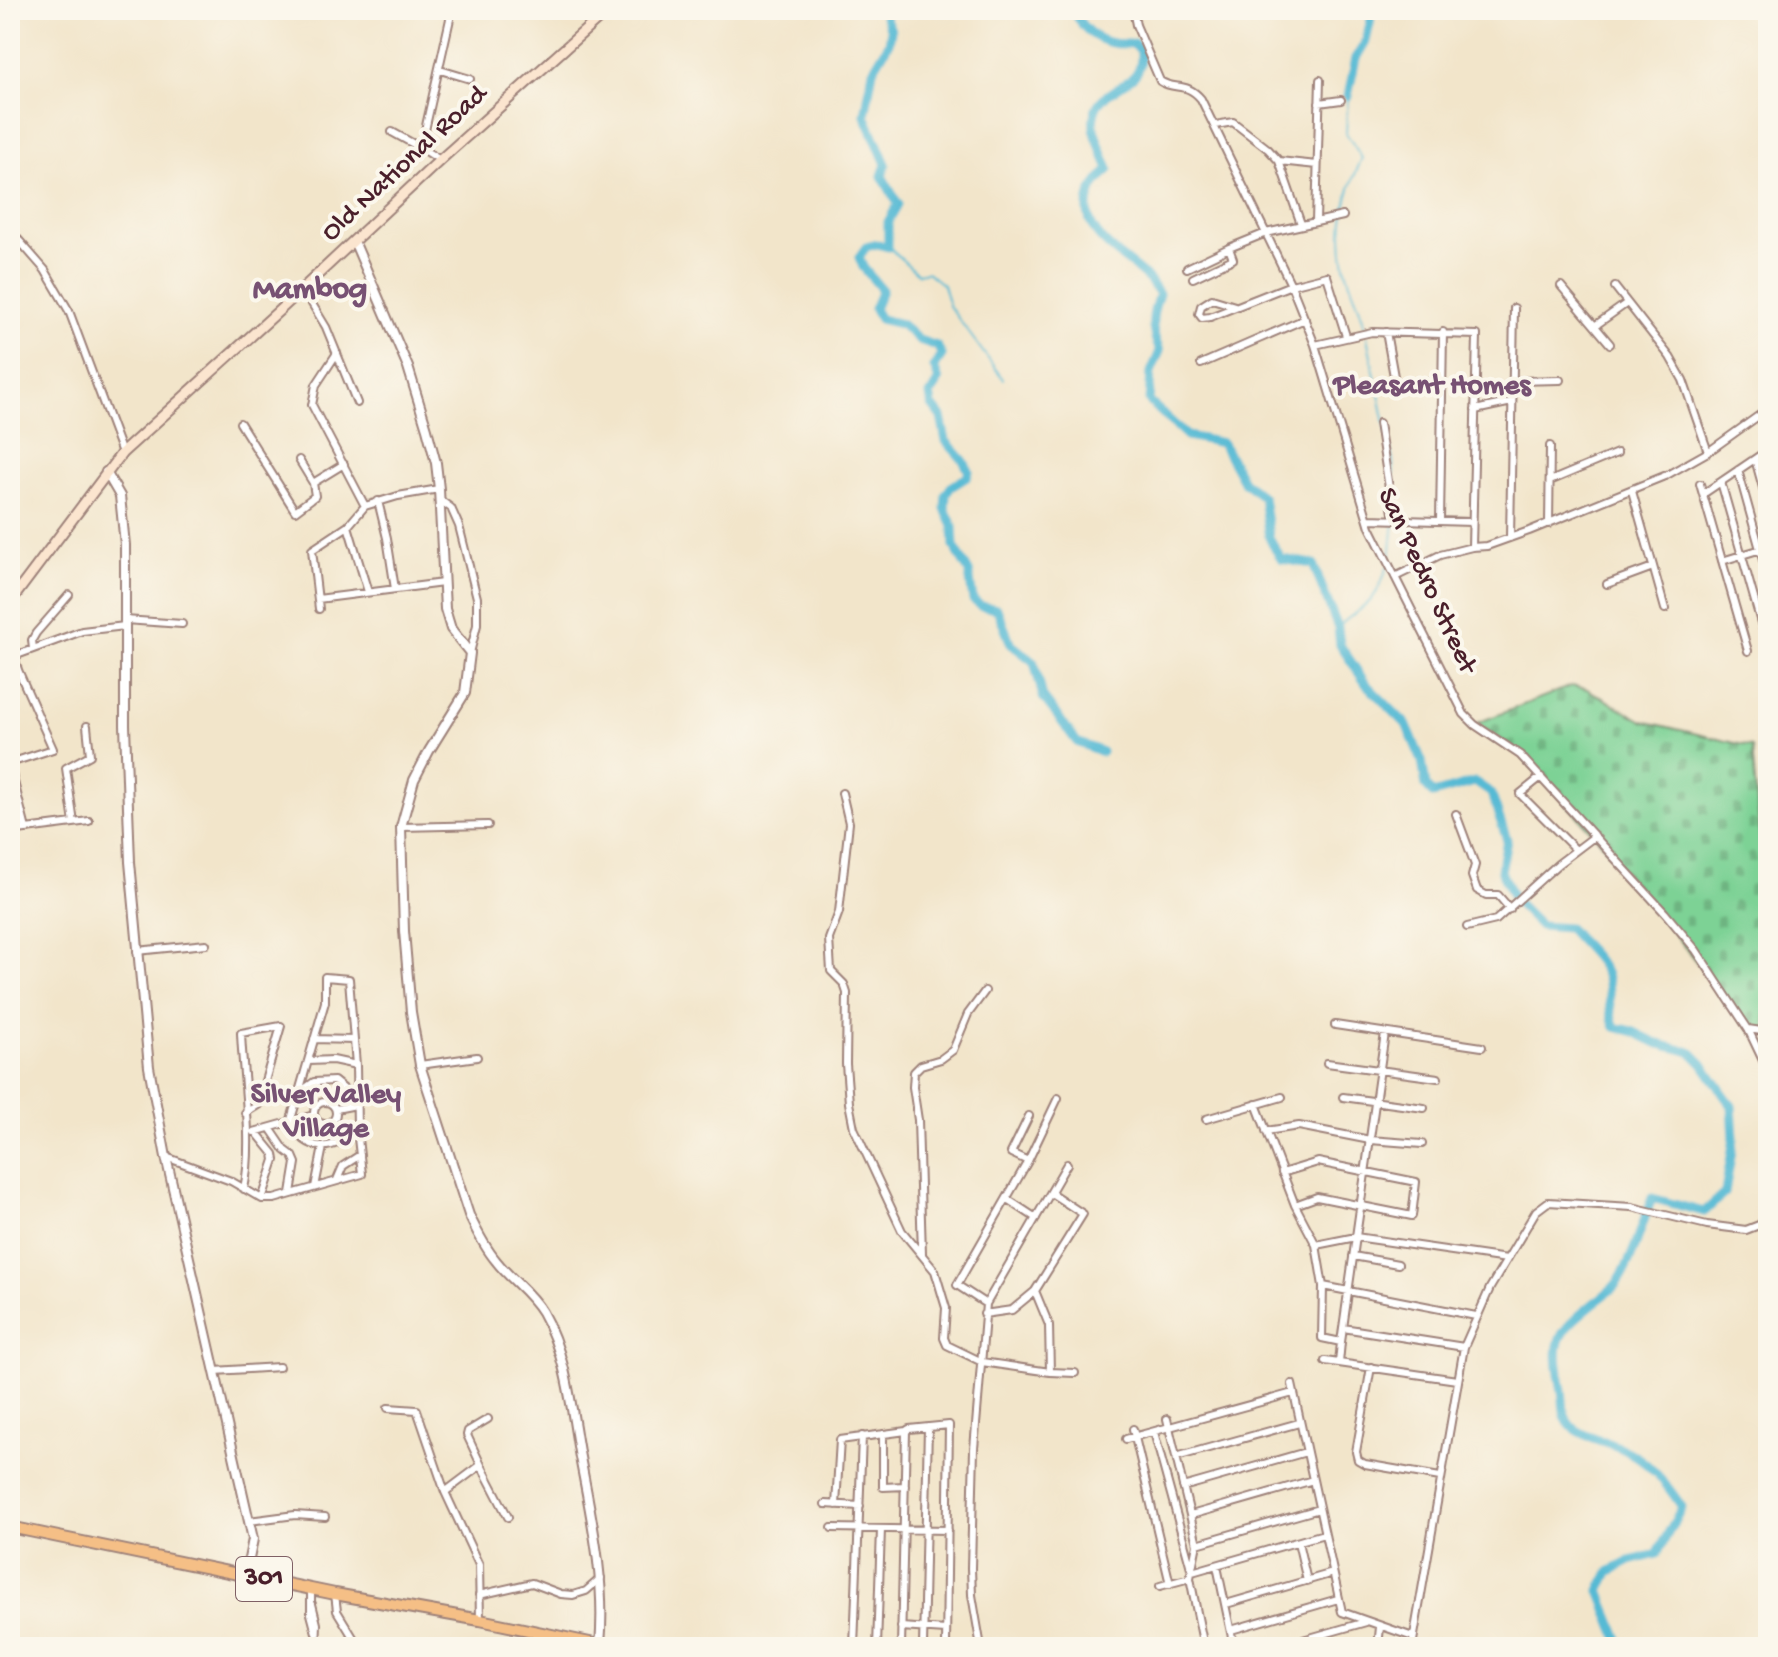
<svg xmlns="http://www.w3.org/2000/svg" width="1778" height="1657" viewBox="0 0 1778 1657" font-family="'Gochi Hand',sans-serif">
	<defs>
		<pattern id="cemetery-stones" width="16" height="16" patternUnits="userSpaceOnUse" patternTransform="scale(2)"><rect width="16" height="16" fill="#7dd295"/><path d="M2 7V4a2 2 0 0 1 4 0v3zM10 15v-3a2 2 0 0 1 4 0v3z" fill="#6eb481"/></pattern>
	</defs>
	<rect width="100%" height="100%" fill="#fbf7ec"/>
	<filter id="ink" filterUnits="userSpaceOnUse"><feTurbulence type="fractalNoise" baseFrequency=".0125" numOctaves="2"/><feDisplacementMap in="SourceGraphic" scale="16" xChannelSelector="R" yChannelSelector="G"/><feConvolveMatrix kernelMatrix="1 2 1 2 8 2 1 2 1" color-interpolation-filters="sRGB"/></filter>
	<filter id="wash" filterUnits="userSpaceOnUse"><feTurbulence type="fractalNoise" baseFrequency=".006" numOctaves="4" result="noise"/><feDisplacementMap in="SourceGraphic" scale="32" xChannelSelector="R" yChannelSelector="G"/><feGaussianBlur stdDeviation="1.8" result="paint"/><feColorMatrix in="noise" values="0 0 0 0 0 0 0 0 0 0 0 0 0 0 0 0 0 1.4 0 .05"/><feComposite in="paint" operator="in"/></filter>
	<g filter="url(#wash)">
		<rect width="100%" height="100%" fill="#f2e5ca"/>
		<!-- cemetery -->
		<path fill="url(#cemetery-stones)" stroke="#647860" stroke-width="2" d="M 1571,686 L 1587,689 L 1643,721 L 1752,747 L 1767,917 L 1766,1030 L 1750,1029 L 1599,840 L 1521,753 L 1477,723 Z"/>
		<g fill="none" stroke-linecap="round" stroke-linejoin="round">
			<!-- stream -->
			<path stroke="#56bad4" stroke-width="2" d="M 1348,96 L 1346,133 L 1362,158 C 1346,193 1337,226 1345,266 C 1350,288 1362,308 1366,331
				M 888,247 L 918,274 L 927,272 L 943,285 L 949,306 L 1003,379
				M 1367,337 L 1393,462 L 1395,512
				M 1390,559 L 1394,522
				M 1338,628 C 1347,617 1359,612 1369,602 C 1379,592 1383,578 1388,565"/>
			<!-- river -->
			<path stroke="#56bad4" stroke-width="9" d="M 882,10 L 891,30 L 889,43 L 873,70 L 865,115 L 886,164 L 882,176 L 898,204 L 888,222 L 888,247 L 877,244 L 866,247 L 859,257 L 863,267 L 882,290 L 874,309 L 880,319 L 901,324 L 919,340 L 937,346 L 942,355 L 934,367 L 939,380 L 930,395 L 932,405 L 941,417 L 946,441 L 963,460 L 969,471 L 967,477 L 951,487 L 946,494 L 945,509 L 953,526 L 954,546 L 969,572 L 973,600 L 981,606 L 997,609 L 1011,644 L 1034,662 L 1043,697 L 1077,742 L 1102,752
				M 1072,10 C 1086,35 1105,48 1134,43 L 1141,51 C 1141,60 1141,68 1135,75 C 1119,92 1090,94 1094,127 C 1096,140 1104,156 1109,169 C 1103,176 1093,186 1090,195 C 1077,235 1125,256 1147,278 C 1152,282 1155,289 1159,294 C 1151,316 1150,329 1160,351 L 1151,372 L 1149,401 L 1187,436 L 1222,443 L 1243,481 L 1263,497 L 1269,537 L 1281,559 L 1313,564 L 1338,628 L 1340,645 L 1366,684 L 1406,724 L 1422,761 L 1426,786 L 1433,794 L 1475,782 L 1491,793 L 1507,840 L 1501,871 L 1514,900 L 1540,926 L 1568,928 C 1580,942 1599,958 1606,975 C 1612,991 1606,1008 1615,1027 L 1632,1031 L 1659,1044 L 1691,1052 L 1703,1064 L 1732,1106 L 1734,1138 L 1725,1193 L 1704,1212 L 1652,1198 C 1641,1227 1634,1257 1617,1283 C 1611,1291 1602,1297 1594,1303 C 1553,1336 1553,1341 1562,1391 C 1564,1403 1562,1417 1571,1426 C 1586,1438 1605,1441 1621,1448 C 1648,1460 1666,1483 1682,1507 L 1657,1554 L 1630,1561 L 1609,1572 L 1600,1591 L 1622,1647
				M 1348,96 L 1356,58 L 1366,41 L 1373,10"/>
		</g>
	</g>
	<g filter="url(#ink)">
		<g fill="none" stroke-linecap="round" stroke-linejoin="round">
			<!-- minor casing -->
			<g stroke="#9e827a" stroke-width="10">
				<path id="minor" d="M 1133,10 L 1136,25 L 1160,81 C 1175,91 1186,81 1201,99 L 1291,285 L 1315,345 L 1370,527 L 1464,714 L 1475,725 L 1520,755 L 1665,913 L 1696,950 L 1748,1029 L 1768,1071
					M 440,70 L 470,79
					M 1319,103 L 1341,100
					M 1216,125 L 1233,122 L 1268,149 L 1279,161 L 1301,224
					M 392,132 L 421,148
					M 440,160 L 421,148 L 452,10
					M 1279,161 L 1317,165
					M 1316,221 L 1320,80
					M 10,230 L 45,270 L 69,311 L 122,453
					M 1187,268 L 1229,248
					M 1193,278 L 1233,259 L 1229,248 L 1266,233 L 1343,216
					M 1561,286 L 1610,344
					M 1615,287 L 1670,357 L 1683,380 L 1708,452
					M 303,289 L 326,327 L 357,403
					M 1235,306 L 1212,299 L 1201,306 L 1199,314 L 1202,318 L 1210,317 L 1291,285 L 1327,276 L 1346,336
					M 1596,325 L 1627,303
					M 1386,332 L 1395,382 L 1441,382
					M 1315,345 L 1372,332 L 1477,335 L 1472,547
					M 337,353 L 316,385 L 312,405 L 365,506 L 398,496 L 439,489
					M 1201,364 L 1305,319
					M 1513,381 L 1560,380
					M 1475,410 L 1512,402
					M 240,423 L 295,511 L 315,496 L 313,483 L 344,464
					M 1379,423 L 1394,520
					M 1755,459 L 1768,506
					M 299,460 L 313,483
					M 1738,470 L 1768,578
					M 1550,481 L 1617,453
					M 1721,482 L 1765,637
					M 1700,484 L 1748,651
					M 1632,491 L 1665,609
					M 1703,494 L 1768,450
					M 440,500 L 451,508 L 459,526 L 477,598 L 477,625 L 470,653
					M 378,501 L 387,538 L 395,589
					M 1368,519 L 1472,522
					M 1440,521 L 1443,332
					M 1549,524 L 1550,446
					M 348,526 L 368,592
					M 1510,538 L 1514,308
					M 1722,561 L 1768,547
					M 1395,577 L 1440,555 L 1472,547 L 1487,546 L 1529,531 L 1667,475 L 1708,452 L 1768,409
					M 1607,584 L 1653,567
					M 318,599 L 443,583
					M 319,609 L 312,550 L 348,526 L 365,506
					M 125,620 L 182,624
					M 33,649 L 32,640 L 36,633 L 69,595
					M 10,763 L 53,749 L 18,670 L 15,660 L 17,655 L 82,631 L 125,626
					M 10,766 L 26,829
					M 1541,777 L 1520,794 L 1576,850
					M 842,793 L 849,823 L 839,912 L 829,939 L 831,971 L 844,984 L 847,993 L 846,1064 L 849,1103 L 854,1128 L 902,1231 L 935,1271 L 946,1308 L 944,1338 L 947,1345 L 982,1362 L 1050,1372 L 1049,1325 L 1035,1291
					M 1456,814 L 1475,865 L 1472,876 L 1477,890 L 1486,895 L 1498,895 L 1510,909
					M 74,823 L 66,768 L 90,755 L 87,726
					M 401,827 L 488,825
					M 10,831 L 89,821
					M 1467,927 L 1496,920 L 1558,864 L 1595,836
					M 137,951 L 206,944
					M 1335,1025 L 1482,1047
					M 1748,1029 L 1768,1032
					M 314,1039 L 354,1040
					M 309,1061 L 333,1060 L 356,1065
					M 1327,1063 L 1438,1078
					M 420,1065 L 477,1057
					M 300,1092 L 314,1082 L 334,1081 L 355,1098
					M 1343,1097 L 1424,1108
					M314 1113a11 11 0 1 1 22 0a11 11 0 1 1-22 0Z
					M 1256,1104 L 1295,1205 L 1316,1245 L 1323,1286 L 1322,1338 L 1341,1342 L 1385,1033
					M 336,1109 L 356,1105
					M 1206,1119 L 1282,1097
					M 270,1128 L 285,1150 L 293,1156 L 296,1163 L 291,1193
					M 1266,1131 L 1299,1126 L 1370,1140 L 1422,1144
					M 254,1132 L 314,1115
					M 256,1132 L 274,1154 L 275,1160 L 262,1199
					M 166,1157 L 231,1181 L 262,1199 L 274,1199 L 362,1174 L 357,1129 L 356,1065 L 349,979 L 325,977 L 325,1002 L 290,1123 C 308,1153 332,1153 357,1129
					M 1028,1161 L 1011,1153 L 1029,1116
					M 1282,1173 L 1318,1162 L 1416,1182 L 1412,1216 L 1317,1197 L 1295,1205
					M 337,1180 L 343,1166 L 360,1155
					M 315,1187 L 323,1147
					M 244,1189 C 254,1142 243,1082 241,1033 L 281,1026 L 258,1105 L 245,1113
					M 1007,1199 L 1036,1218
					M 1316,1245 L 1356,1237 L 1507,1259
					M 922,1254 L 918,1120 L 913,1087 L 914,1072 L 921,1065 L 941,1059 L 953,1050 L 968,1014 L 985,991
					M 1353,1256 L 1398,1264
					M 1323,1286 L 1476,1316
					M 986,1304 L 1067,1164
					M 984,1314 L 1012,1310 L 1035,1291 L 1083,1214 L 1051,1193
					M 1343,1328 L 1464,1347
					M 1325,1361 L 1457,1380
					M 1339,1363 L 1341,1342
					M 1371,1367 L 1356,1452 L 1358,1460 L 1365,1464 L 1440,1477
					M 215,1371 L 279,1367
					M 1050,1372 L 1075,1373
					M 1292,1384 L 1342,1612 L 1413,1637
					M 388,1408 L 417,1410 L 445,1492 L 479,1565 L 480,1620
					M 1167,1419 L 1197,1544 L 1190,1578 L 1204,1647
					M 1133,1429 L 1170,1584
					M 1154,1432 L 1192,1572 L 1324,1534
					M 883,1434 L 883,1487 L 905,1486
					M 1126,1439 L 1293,1393
					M 1176,1457 L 1299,1423
					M 481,1465 L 508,1517
					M 1183,1487 L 1306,1452
					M 445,1492 L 481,1465 L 467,1435 L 468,1431 L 488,1419
					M 825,1504 L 860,1506
					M 836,1505 L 840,1440 L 906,1431 L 909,1429 L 949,1425 L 946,1647
					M 1191,1515 L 1313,1480
					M 249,1521 L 295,1515 L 325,1517
					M 832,1528 L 948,1530
					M 1298,1542 L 1307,1581
					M 1197,1544 L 1319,1509
					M 1217,1566 L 1234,1647
					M 1160,1586 L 1190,1578
					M 311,1589 L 311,1614 L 316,1633
					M 335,1594 L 337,1611 L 359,1647
					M 479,1595 L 532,1583 L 561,1594 L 573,1595 L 586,1591 L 601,1578
					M 312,1604 L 317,1624 L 316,1647
					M 1226,1604 L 1333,1573
					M 901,1627 L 946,1630
					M 1231,1630 L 1338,1599
					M 854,1647 L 862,1436
					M 877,1647 L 881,1529
					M 901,1647 L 906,1431
					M 923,1647 L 928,1427
					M 981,1647 L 972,1595 L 971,1568 L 974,1449 L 986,1304 L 957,1285 L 1028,1161 L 1058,1098
					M 1278,1647 L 1366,1622
					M 1378,1647 L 1380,1627
					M 1412,1647 L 1464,1347 L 1490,1288 L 1536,1211 L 1548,1202 L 1632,1207 L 1707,1225 L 1746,1230 L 1759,1225 L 1768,1217"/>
			</g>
			<!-- tertiary casing -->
			<g stroke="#9e827a" stroke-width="12">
				<path id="tertiary" d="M 354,241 L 408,367 L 427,429 L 436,463 L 439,489 L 445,609 L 451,629 L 470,653 L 465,693 L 429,751 L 414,780 L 401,827 L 404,931 L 411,1012 L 420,1065 L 469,1215 C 477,1232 485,1248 497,1262 C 511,1280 530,1292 542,1312 C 566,1354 571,1405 579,1452 C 591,1516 606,1580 600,1645
					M 106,472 L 120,496 L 125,545 L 125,725 L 130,862 L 149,1067 L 166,1157 L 253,1539 L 249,1559 L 241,1574"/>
			</g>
			<!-- secondary casing -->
			<g stroke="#9e827a" stroke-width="13">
				<path id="secondary" d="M 10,602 L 122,453 L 283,307 L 440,160 L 608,10"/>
			</g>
			<!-- primary casing -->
			<g stroke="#9e827a" stroke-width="14">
				<path id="primary" d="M 10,1527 L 335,1594 L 480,1620 L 609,1647"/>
			</g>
			<!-- minor -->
			<use href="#minor" stroke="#fff" stroke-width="6"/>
			<!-- tertiary -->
			<use href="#tertiary" stroke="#fff" stroke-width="8"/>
			<!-- secondary -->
			<use href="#secondary" stroke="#fbe5cf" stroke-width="9"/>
			<!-- primary -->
			<use href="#primary" stroke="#f5bf86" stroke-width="10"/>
		</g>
	</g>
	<g text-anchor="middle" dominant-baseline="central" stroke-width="8" stroke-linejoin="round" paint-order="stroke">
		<!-- shield labels -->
		<rect fill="#fbf7ec" stroke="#7f6065" stroke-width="2" x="236" y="1557" width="56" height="44" rx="6"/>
		<g font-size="26" font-weight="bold" fill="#4a1f2b">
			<text x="264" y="1579">301</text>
		</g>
		<!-- street labels -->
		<g font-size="28" fill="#4a1f2b" stroke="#fbf7ec">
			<text transform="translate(405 164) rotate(-43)">Old National Road</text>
			<text transform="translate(1426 581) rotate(65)">San Pedro Street</text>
		</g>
		<!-- neighbourhood labels -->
		<g font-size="30" font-weight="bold" fill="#775173" stroke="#fbf7ec">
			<text x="1432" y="387">Pleasant Homes</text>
			<text x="326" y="1096">Silver Valley<tspan x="326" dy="34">Village</tspan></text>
		</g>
		<!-- quarter labels -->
		<g font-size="32" font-weight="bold" fill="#775173" stroke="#fbf7ec">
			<text x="310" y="291">Mambog</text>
		</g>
	</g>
	<!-- margin -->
	<rect width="1778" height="1657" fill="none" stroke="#fbf7ec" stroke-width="40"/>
</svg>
